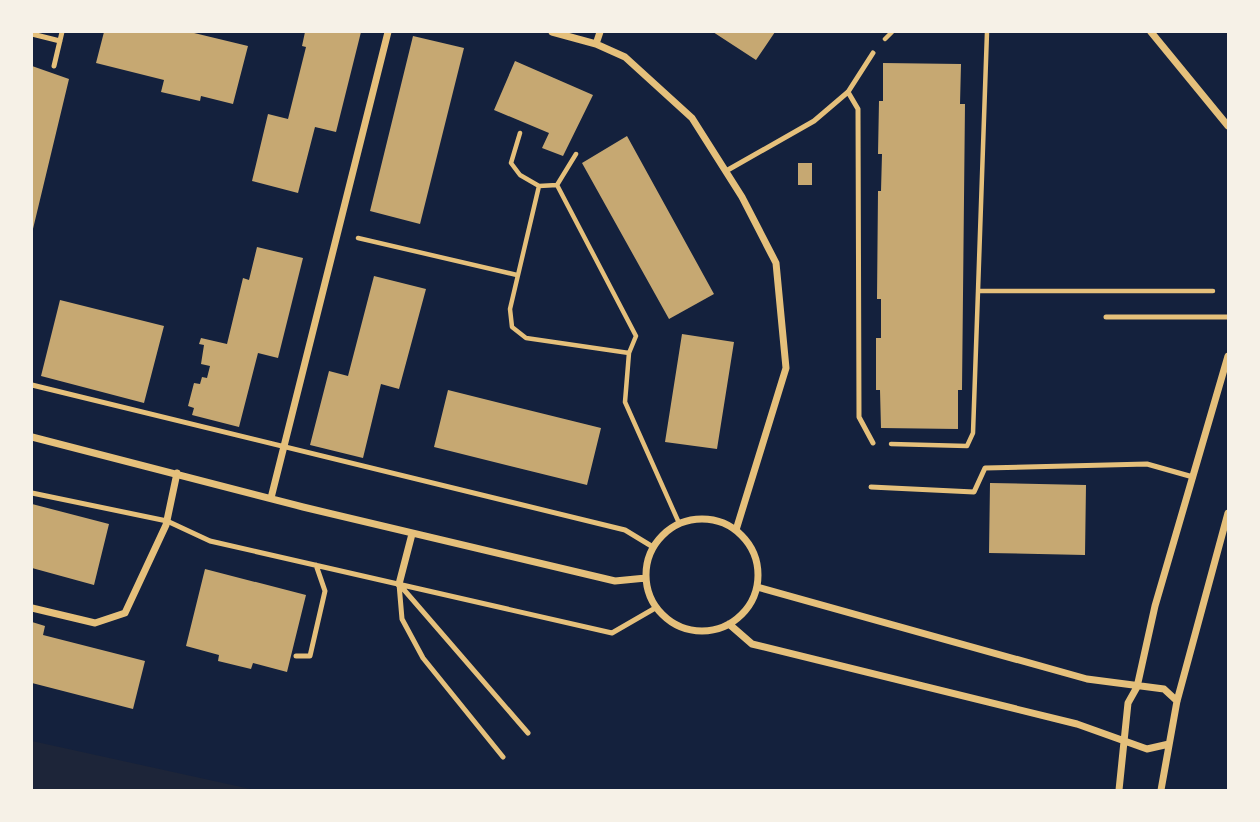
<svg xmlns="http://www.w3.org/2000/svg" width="1260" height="822" viewBox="0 0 1260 822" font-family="Jost,sans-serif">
	<rect width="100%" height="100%" fill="#14213d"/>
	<!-- green -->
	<path fill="#1d2539" d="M 32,741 L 255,790 L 32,790 Z"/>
	<!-- building -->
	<path fill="#c6a872" d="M 104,32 L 190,32 L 248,46 L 233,104 L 201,96 L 200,101 L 161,92 L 164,80 L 96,63 Z
		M 305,32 L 361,32 L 336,132 L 315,127 L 298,193 L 252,181 L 268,114 L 288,119 L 306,47 L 302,46 Z
		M 713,32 L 775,32 L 756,60 Z
		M 413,36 L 464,48 L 420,224 L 370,211 Z
		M 515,61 L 593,95 L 563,156 L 542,148 L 549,133 L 494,110 Z
		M 883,63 L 961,64 L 960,104 L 965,104 L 962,390 L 958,390 L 958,429 L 881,428 L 880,390 L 876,390 L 876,338 L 881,338 L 881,299 L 877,299 L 878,191 L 881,191 L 882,154 L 878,154 L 879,101 L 883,101 Z
		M 32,66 L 69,79 L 32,233 Z
		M 627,136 L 714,294 L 669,319 L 582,163 Z
		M 798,163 L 812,163 L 812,185 L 798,185 Z
		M 257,247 L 303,258 L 278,358 L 258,353 L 239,427 L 192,415 L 194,408 L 188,406 L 194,383 L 200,384 L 202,377 L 207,378 L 210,366 L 201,364 L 204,345 L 199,344 L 201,338 L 227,344 L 243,278 L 249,280 Z
		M 374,276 L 426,289 L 399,389 L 381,384 L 363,458 L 310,445 L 329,371 L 348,376 Z
		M 60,300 L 164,326 L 144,403 L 41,376 Z
		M 682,334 L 734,342 L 717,449 L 665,442 Z
		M 448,390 L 601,428 L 587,485 L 434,447 Z
		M 990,483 L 1086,485 L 1085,555 L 989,553 Z
		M 32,504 L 109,524 L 94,585 L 32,568 Z
		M 205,569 L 306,595 L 287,672 L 253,663 L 251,669 L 218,661 L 219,655 L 186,646 Z
		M 32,622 L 45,626 L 43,635 L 145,661 L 133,709 L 32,683 Z"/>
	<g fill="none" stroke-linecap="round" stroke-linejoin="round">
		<!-- path -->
		<path stroke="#e5c07b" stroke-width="4.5" d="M 987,32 L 978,291 L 1213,291
			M 885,39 L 892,32
			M 520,133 L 511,163 L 520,175 L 539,186 L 510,309 L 512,327 L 526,338 L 629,353 L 625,402 L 679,523
			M 557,185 L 636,336 L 629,353
			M 539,186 L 557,185 L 576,154
			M 358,238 L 517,275
			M 891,444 L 967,446 L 973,433 L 978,291"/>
		<!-- service -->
		<path stroke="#e5c07b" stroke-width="5" d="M 32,34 L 60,41
			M 54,66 L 62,32
			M 848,92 L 858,109 L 859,417 L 873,443
			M 726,171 L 814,121 L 848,92 L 873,53
			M 1106,317 L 1228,317
			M 32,385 L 625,530 L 653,547
			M 871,487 L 974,492 L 985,468 L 1147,464 L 1193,477
			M 32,493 L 167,521 L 210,541 L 612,633 L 657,607
			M 399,584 L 402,619 L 423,658 L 503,757
			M 399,584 L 528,733
			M 296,656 L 310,656 L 325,591 L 316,565"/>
		<!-- minor -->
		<path stroke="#e5c07b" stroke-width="7" d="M 552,32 L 596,44 L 625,57 L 692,118 L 742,197 L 776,263 L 786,368 L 736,530
			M 1151,32 L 1228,126
			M 596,44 L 600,32
			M 32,437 L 303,507 L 615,581 L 646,578
			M 271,498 L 388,32
			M646 575a56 56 0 1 1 112 0a56 56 0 1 1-112 0Z
			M 399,584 L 412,534
			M 757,587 L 1087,679 L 1164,689 L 1177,701
			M 32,608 L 95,623 L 125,613 L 166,525 L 177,473
			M 729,624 L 752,644 L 1077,724 L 1147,749 L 1169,744
			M 1119,790 L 1128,703 L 1137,687 L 1155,606 L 1228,356
			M 1161,790 L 1177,701 L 1228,513"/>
	</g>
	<!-- border -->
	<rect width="1260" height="822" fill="none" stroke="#f6f1e7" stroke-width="66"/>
</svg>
